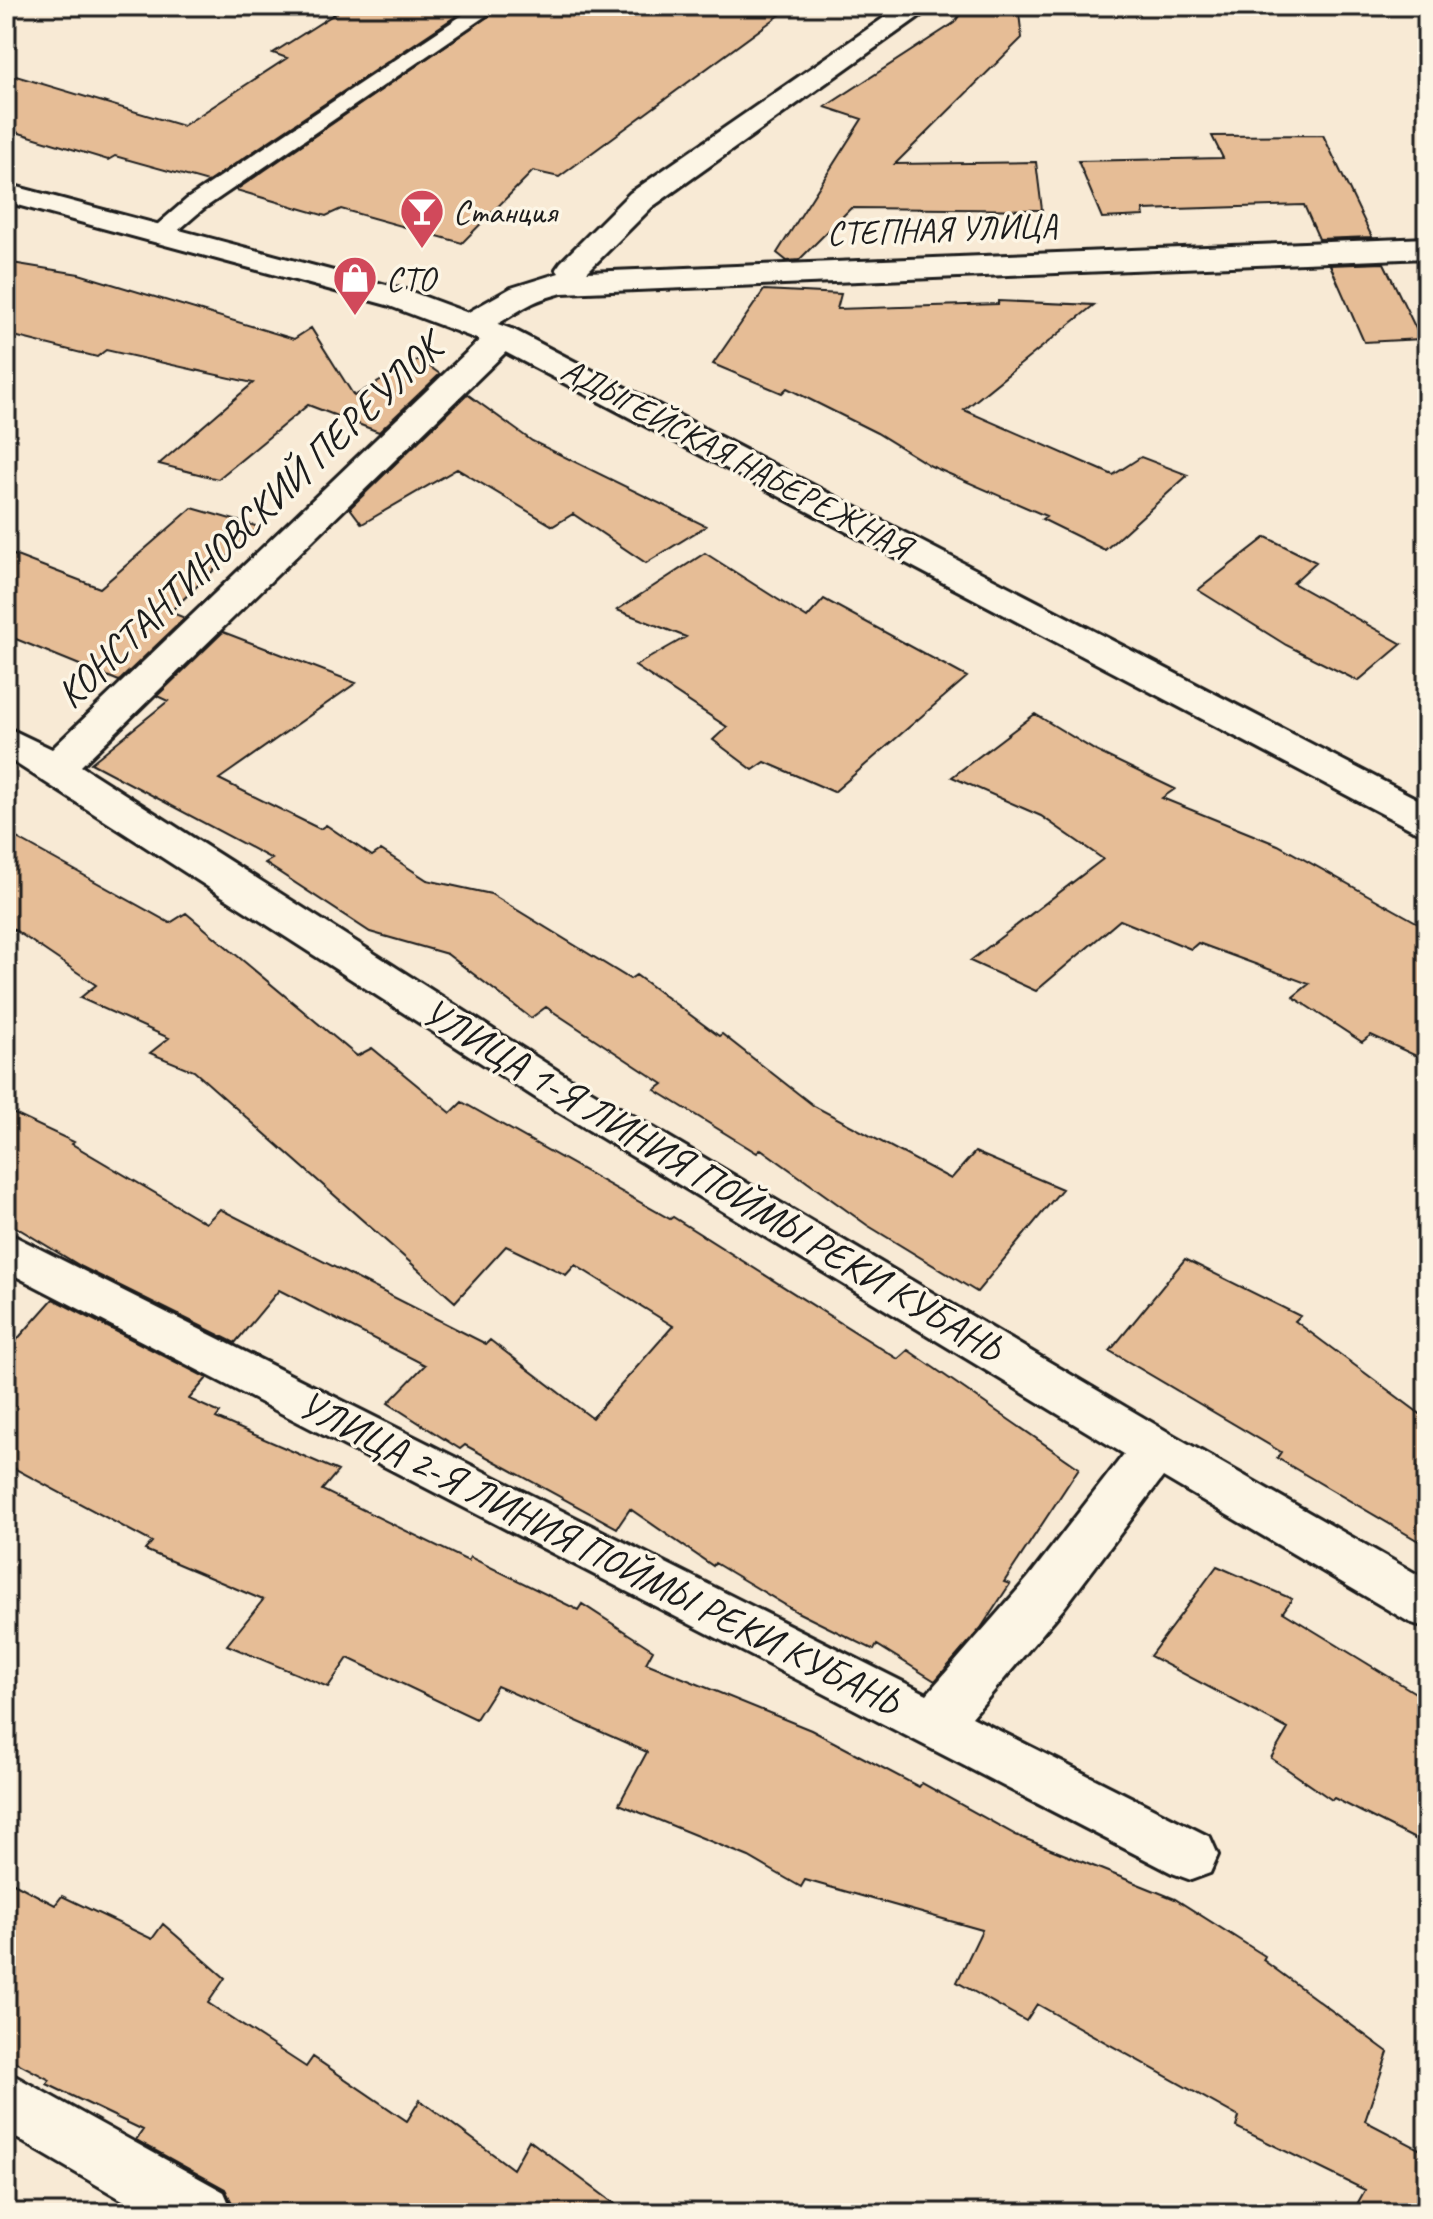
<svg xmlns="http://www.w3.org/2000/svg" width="1433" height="2219" viewBox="0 0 1433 2219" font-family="Caveat,sans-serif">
	<rect width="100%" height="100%" fill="#f8ead5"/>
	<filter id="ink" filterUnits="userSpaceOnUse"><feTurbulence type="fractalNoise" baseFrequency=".0125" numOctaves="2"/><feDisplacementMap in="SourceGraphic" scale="16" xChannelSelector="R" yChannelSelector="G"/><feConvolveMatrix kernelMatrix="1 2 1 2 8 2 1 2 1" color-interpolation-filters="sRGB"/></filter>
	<g filter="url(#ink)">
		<!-- building -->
		<path fill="#e6bd96" stroke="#1c1c1c" stroke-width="2" d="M 347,6 L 471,6 L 208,182 L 115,156 L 108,160 L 6,129 L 6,73 L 183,126 L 287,58 L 273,53 Z
			M 503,6 L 792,6 L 559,177 L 533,171 L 462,243 L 341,209 L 326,216 L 236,190 Z
			M 966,6 L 1018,6 L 1022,38 L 895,164 L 1036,162 L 1042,210 L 851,208 L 799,260 L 787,261 L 777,253 L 862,119 L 825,107 L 954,23 Z
			M 1323,135 L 1372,237 L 1319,239 L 1304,205 L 1143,210 L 1144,216 L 1102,218 L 1078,161 L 1223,158 L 1212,136 Z
			M 6,262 L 79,274 L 294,339 L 311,328 L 354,396 L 419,359 L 440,374 L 379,432 L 308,405 L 218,479 L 159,464 L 253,383 L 106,350 L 97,357 L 6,334 Z
			M 1384,263 L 1421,339 L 1364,342 L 1330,265 Z
			M 764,290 L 841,294 L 837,309 L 998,304 L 998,301 L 1094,305 L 964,410 L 1113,475 L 1141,457 L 1188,475 L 1105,550 L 1042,519 L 1046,516 L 931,466 L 877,433 L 787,388 L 782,393 L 713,364 Z
			M 467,394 L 532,441 L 706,526 L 646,563 L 573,514 L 553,526 L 457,469 L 362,524 L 350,508 Z
			M 192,508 L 259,527 L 170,612 L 185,618 L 119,681 L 6,635 L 6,552 L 100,588 Z
			M 1266,537 L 1316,562 L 1293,583 L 1402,644 L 1358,681 L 1286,645 L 1198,590 Z
			M 705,553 L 807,618 L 824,599 L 967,677 L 834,792 L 765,762 L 753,770 L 713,740 L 727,727 L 635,666 L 686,637 L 617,610 Z
			M 223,632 L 356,683 L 219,779 L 320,829 L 326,825 L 372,856 L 381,850 L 427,880 L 491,894 L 630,979 L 636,975 L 719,1036 L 722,1034 L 814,1106 L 951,1179 L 975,1152 L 1062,1189 L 977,1292 L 867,1225 L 761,1149 L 757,1153 L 655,1090 L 663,1084 L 546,1007 L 531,1018 L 447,954 L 370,932 L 265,863 L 272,859 L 91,763 L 168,701 L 157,696 Z
			M 1035,714 L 1096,751 L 1175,789 L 1162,798 L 1278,845 L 1427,928 L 1427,1061 L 1371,1035 L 1362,1042 L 1293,997 L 1309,984 L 1198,943 L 1191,949 L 1120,920 L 1036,991 L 970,961 L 1103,859 L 1041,816 L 952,777 Z
			M 6,832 L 170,923 L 186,913 L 357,1056 L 372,1048 L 451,1113 L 462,1102 L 670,1219 L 673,1217 L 898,1359 L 908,1350 L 1079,1468 L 1004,1582 L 1010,1584 L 981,1628 L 935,1681 L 877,1645 L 874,1650 L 797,1612 L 715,1563 L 713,1566 L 630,1509 L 617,1528 L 465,1445 L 460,1449 L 388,1403 L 425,1365 L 279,1290 L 235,1343 L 82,1267 L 6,1221 L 6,1110 L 74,1142 L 72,1144 L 206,1223 L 220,1209 L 486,1344 L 490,1340 L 592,1418 L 673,1326 L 575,1265 L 566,1275 L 506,1246 L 455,1302 L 194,1071 L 150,1053 L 169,1038 L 80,998 L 96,985 L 6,924 Z
			M 1185,1259 L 1300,1316 L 1295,1321 L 1427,1419 L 1427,1546 L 1277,1458 L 1281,1452 L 1110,1351 Z
			M 53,1299 L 207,1378 L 189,1399 L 220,1413 L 216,1418 L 338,1471 L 322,1490 L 468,1561 L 470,1557 L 578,1610 L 582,1604 L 653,1650 L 646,1663 L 811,1730 L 919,1787 L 922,1783 L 1016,1835 L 1175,1899 L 1265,1956 L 1263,1960 L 1388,2052 L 1365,2121 L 1427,2153 L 1427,2213 L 1352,2213 L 1365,2190 L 1236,2127 L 1239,2117 L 1037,2004 L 1026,2021 L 957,1982 L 982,1930 L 805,1880 L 801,1887 L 749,1857 L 619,1804 L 647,1752 L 497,1686 L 476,1719 L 348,1658 L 328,1687 L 227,1645 L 263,1600 L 145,1550 L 152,1542 L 6,1464 L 6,1352 Z
			M 1217,1566 L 1292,1599 L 1283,1612 L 1427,1700 L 1427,1845 L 1334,1798 L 1332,1800 L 1271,1758 L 1288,1729 L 1150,1656 Z
			M 6,1879 L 55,1905 L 62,1896 L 152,1939 L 163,1924 L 225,1978 L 208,2003 L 306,2067 L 313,2057 L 407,2121 L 420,2100 L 513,2169 L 529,2140 L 627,2213 L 249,2213 L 234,2207 L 225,2189 L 136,2140 L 143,2130 L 47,2084 L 50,2080 L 6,2057 Z"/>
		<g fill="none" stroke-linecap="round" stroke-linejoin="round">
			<!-- service casing -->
			<g stroke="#1c1c1c" stroke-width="6">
				<path id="service" d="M 476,6 L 500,6 L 203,209 L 166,241 L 150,241 L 147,236 L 150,231 L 187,199 Z"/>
			</g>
			<!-- minor casing -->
			<g stroke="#1c1c1c" stroke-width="6">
				<path id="minor" d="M 901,6 L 934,6 L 652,207 L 587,272 L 1427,238 L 1427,258 L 562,293 C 552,296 540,299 531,304 C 508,315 485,339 458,332 L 454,325 L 458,318 L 511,288 L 559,273 L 556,269 L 561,262 L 630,193 Z
					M 502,327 L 514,330 L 518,337 L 514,344 L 81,766 L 569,1078 L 1173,1435 L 1427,1580 L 1427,1628 L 1409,1622 L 1163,1477 L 1064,1608 L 972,1717 L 1210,1837 L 1218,1855 L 1210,1873 L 1191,1880 L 1172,1873 L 6,1271 L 6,1232 L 927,1694 L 1028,1578 L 1124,1454 L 539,1100 L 6,757 L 6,727 L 52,749 L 490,330 Z
					M 6,2071 L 224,2192 L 233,2213 L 145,2213 L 6,2132 Z"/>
			</g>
			<!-- tertiary casing -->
			<g stroke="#1c1c1c" stroke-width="6">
				<path id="tertiary" d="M 6,184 L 409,291 L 514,330 L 1427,804 L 1427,834 L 1413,830 L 490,344 L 387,305 L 6,202 Z"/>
			</g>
			<!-- service -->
			<use href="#service" fill="#fcf5e5" fill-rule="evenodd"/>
			<!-- minor -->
			<use href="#minor" fill="#fcf5e5" fill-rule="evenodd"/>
			<!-- tertiary -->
			<use href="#tertiary" fill="#fcf5e5" fill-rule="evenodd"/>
		</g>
	</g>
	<!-- icons -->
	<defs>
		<g id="bar-pin" transform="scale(2.3)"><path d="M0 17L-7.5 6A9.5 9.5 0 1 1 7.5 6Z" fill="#d1495b" stroke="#fcf5e5"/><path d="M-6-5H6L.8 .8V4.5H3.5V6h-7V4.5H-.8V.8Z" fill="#fff"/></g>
		<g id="shop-pin" transform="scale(2.3)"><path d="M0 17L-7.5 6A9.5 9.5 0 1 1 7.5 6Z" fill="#d1495b" stroke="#fcf5e5"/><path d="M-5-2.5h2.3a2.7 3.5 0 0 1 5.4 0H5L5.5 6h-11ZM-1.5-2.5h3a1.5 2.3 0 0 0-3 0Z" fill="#fff"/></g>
	</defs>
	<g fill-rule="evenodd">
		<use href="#bar-pin" x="422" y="211"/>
		<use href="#shop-pin" x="355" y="278"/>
	</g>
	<g text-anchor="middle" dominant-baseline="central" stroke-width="7" stroke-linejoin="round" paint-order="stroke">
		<!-- far-poi labels -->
		<g font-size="34" fill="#1c1c1c" stroke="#fcf5e5" text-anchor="start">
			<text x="453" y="211">Станция</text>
			<text x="386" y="278">СТО</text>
		</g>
		<!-- far-street labels -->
		<g font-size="34" fill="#1c1c1c" stroke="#fcf5e5">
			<text transform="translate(942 229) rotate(-2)">СТЕПНАЯ УЛИЦА</text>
			<text transform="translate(736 458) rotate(28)">АДЫГЕЙСКАЯ НАБЕРЕЖНАЯ</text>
		</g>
		<!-- street labels -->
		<g font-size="40" fill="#1c1c1c" stroke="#fcf5e5">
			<text transform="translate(249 521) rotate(-44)">КОНСТАНТИНОВСКИЙ ПЕРЕУЛОК</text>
			<text transform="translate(712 1180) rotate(31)">УЛИЦА 1-Я ЛИНИЯ ПОЙМЫ РЕКИ КУБАНЬ</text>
			<text transform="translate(599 1553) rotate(27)">УЛИЦА 2-Я ЛИНИЯ ПОЙМЫ РЕКИ КУБАНЬ</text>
		</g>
	</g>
	<!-- margin -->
	<rect width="1433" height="2219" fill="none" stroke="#fcf5e5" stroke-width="32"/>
	<rect x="16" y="16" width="1401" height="2187" fill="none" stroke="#1c1c1c" stroke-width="3" filter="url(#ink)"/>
</svg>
